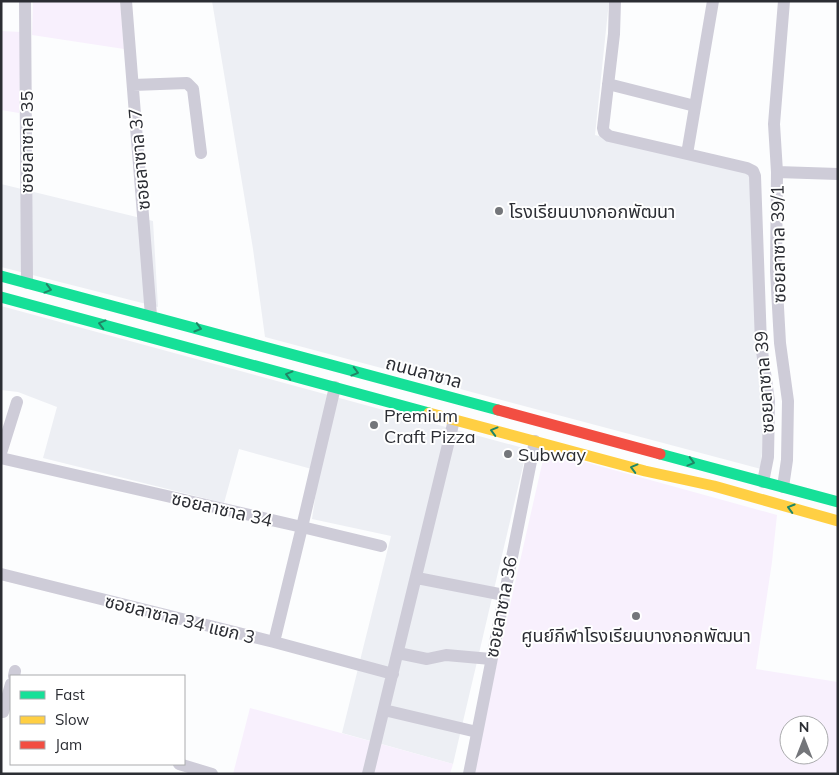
<svg xmlns="http://www.w3.org/2000/svg" width="839" height="775" viewBox="0 0 839 775" font-family="Mulish,'Noto Sans Thai',sans-serif">
	<rect width="100%" height="100%" fill="#fcfdfe"/>
	<!-- built -->
	<path fill="#edeff4" d="M 212,1 L 609,1 L 595,135 L 751,173 L 765,400 L 761,469 L 265,337 L 253,249 Z
		M 1,184 L 153,221 L 158,307 L 1,267 Z
		M 1,306 L 527,449 L 453,764 L 342,733 L 391,536 L 312,519 L 319,471 L 239,449 L 224,503 L 43,458 L 57,407 L 18,392 L 1,390 Z"/>
	<!-- green -->
	<path fill="#f8f0fd" fill-rule="evenodd" d="M 33,1 L 120,1 L 124,49 L 32,35 Z
		M 1,31 L 21,32 L 19,113 L 1,110 Z
		M 545,451 L 777,515 L 772,562 L 756,669 L 838,682 L 838,774 L 475,774 L 481,733 ZM 789,725 L 819,725 L 819,755 L 789,755 Z
		M 250,708 L 453,764 L 450,774 L 233,774 Z"/>
	<g fill="none" stroke-linecap="round" stroke-linejoin="round">
		<!-- street -->
		<path stroke="#ceccd8" stroke-width="12" d="M 25,1 L 27,283
			M 126,1 L 151,316
			M 615,1 L 614,34 L 603,128 L 604,132 L 609,136 L 687,154
			M 713,1 L 687,154 L 747,168 L 753,171 L 755,176 L 761,344 L 769,401 L 768,457 L 763,482
			M 608,84 L 695,106
			M 133,85 L 187,83 L 193,89 L 201,153
			M 777,172 L 838,174
			M 1,453 L 17,402
			M 1,458 L 302,527 L 335,387
			M 783,487 L 787,460 L 788,401 L 780,343 L 776,271 L 777,172 L 774,124 L 784,1
			M 1,574 L 274,642 L 302,527 L 381,546
			M 417,578 L 504,595
			M 274,642 L 393,674
			M 398,653 L 427,659 L 446,655 L 491,659
			M 14,676 L 15,671
			M 384,710 L 477,732
			M 3,712 L 11,684
			M 179,764 L 212,774
			M 368,774 L 454,420
			M 469,774 L 535,441"/>
		<!-- fast -->
		<path stroke="#16e098" stroke-width="11" d="M 1,276 L 498,410
			M 1,297 L 429,413
			M 660,454 L 838,502"/>
		<!-- slow -->
		<path stroke="#ffcf43" stroke-width="11" d="M 429,413 L 645,471 L 714,486 L 838,521"/>
		<!-- jam -->
		<path stroke="#f24e42" stroke-width="11" d="M 498,410 L 660,454"/>
	</g>
	<!-- one-way arrows -->
	<defs><path id="oneway-chevron" d="M-2-3.5L2.5 0L-2 3.5" fill="none" stroke-width="1.6" stroke-linecap="round" stroke-linejoin="round" transform="scale(1.25)"/></defs>
	<g stroke="#208666">
		<use href="#oneway-chevron" transform="translate(48 289) rotate(15)"/>
		<use href="#oneway-chevron" transform="translate(102 324) rotate(-165)"/>
		<use href="#oneway-chevron" transform="translate(198 328) rotate(16)"/>
		<use href="#oneway-chevron" transform="translate(355 372) rotate(15)"/>
		<use href="#oneway-chevron" transform="translate(289 375) rotate(-165)"/>
		<use href="#oneway-chevron" transform="translate(494 431) rotate(-165)"/>
		<use href="#oneway-chevron" transform="translate(691 462) rotate(15)"/>
		<use href="#oneway-chevron" transform="translate(634 468) rotate(-165)"/>
		<use href="#oneway-chevron" transform="translate(791 508) rotate(-164)"/>
	</g>
	<!-- markers -->
	<g fill="#74767a" stroke="#fff" stroke-width="2">
		<circle cx="499" cy="211" r="5"/>
		<circle cx="374" cy="425" r="5"/>
		<circle cx="508" cy="454" r="5"/>
		<circle cx="636" cy="616" r="5"/>
	</g>
	<g text-anchor="middle" dominant-baseline="central" stroke-width="4" stroke-linejoin="round" paint-order="stroke">
		<!-- street labels -->
		<g font-size="18" fill="#2b2d33" stroke="#fff">
			<text transform="translate(26 142) rotate(-90)">ซอยลาซาล 35</text>
			<text transform="translate(139 159) rotate(-95)">ซอยลาซาล 37</text>
			<text transform="translate(778 244) rotate(-91)">ซอยลาซาล 39/1</text>
			<text transform="translate(424 372) rotate(15)">ถนนลาซาล</text>
			<text transform="translate(764 382) rotate(-94)">ซอยลาซาล 39</text>
			<text transform="translate(222 509) rotate(13)">ซอยลาซาล 34</text>
			<text transform="translate(501 607) rotate(-79)">ซอยลาซาล 36</text>
			<text transform="translate(180 619) rotate(14)">ซอยลาซาล 34 แยก 3</text>
		</g>
		<!-- poi labels -->
		<g font-size="18" fill="#2b2d33" stroke="#fff" text-anchor="start">
			<text x="509" y="211">โรงเรียนบางกอกพัฒนา</text>
			<text x="384" y="415">Premium<tspan x="384" dy="21">Craft Pizza</tspan></text>
			<text x="518" y="454">Subway</text>
			<text x="636" y="635" text-anchor="middle">ศูนย์กีฬาโรงเรียนบางกอกพัฒนา</text>
		</g>
	</g>
	<!-- border -->
	<rect width="839" height="775" fill="none" stroke="#2b2d33" stroke-width="5"/>
	<!-- legend -->
	<rect x="10" y="675" width="175" height="90" fill="#ffffff" stroke="#aaabad"/>
	<rect x="20" y="691" width="25" height="8" fill="#16e098" stroke="#aaabad"/>
	<text x="55" y="700" font-size="15" fill="#2b2d33">Fast</text>
	<rect x="20" y="716" width="25" height="8" fill="#ffcf43" stroke="#aaabad"/>
	<text x="55" y="725" font-size="15" fill="#2b2d33">Slow</text>
	<rect x="20" y="741" width="25" height="8" fill="#f24e42" stroke="#aaabad"/>
	<text x="55" y="750" font-size="15" fill="#2b2d33">Jam</text>
	<!-- north arrow -->
	<g transform="translate(804 740)"><circle r="24" fill="#ffffff" stroke="#aaabad"/>
	<path d="M0-4L9 19L0 12L-9 19Z" fill="#74767a"/>
	<text y="-8" font-size="14" font-weight="bold" text-anchor="middle" fill="#2b2d33">N</text>
	</g>
</svg>
